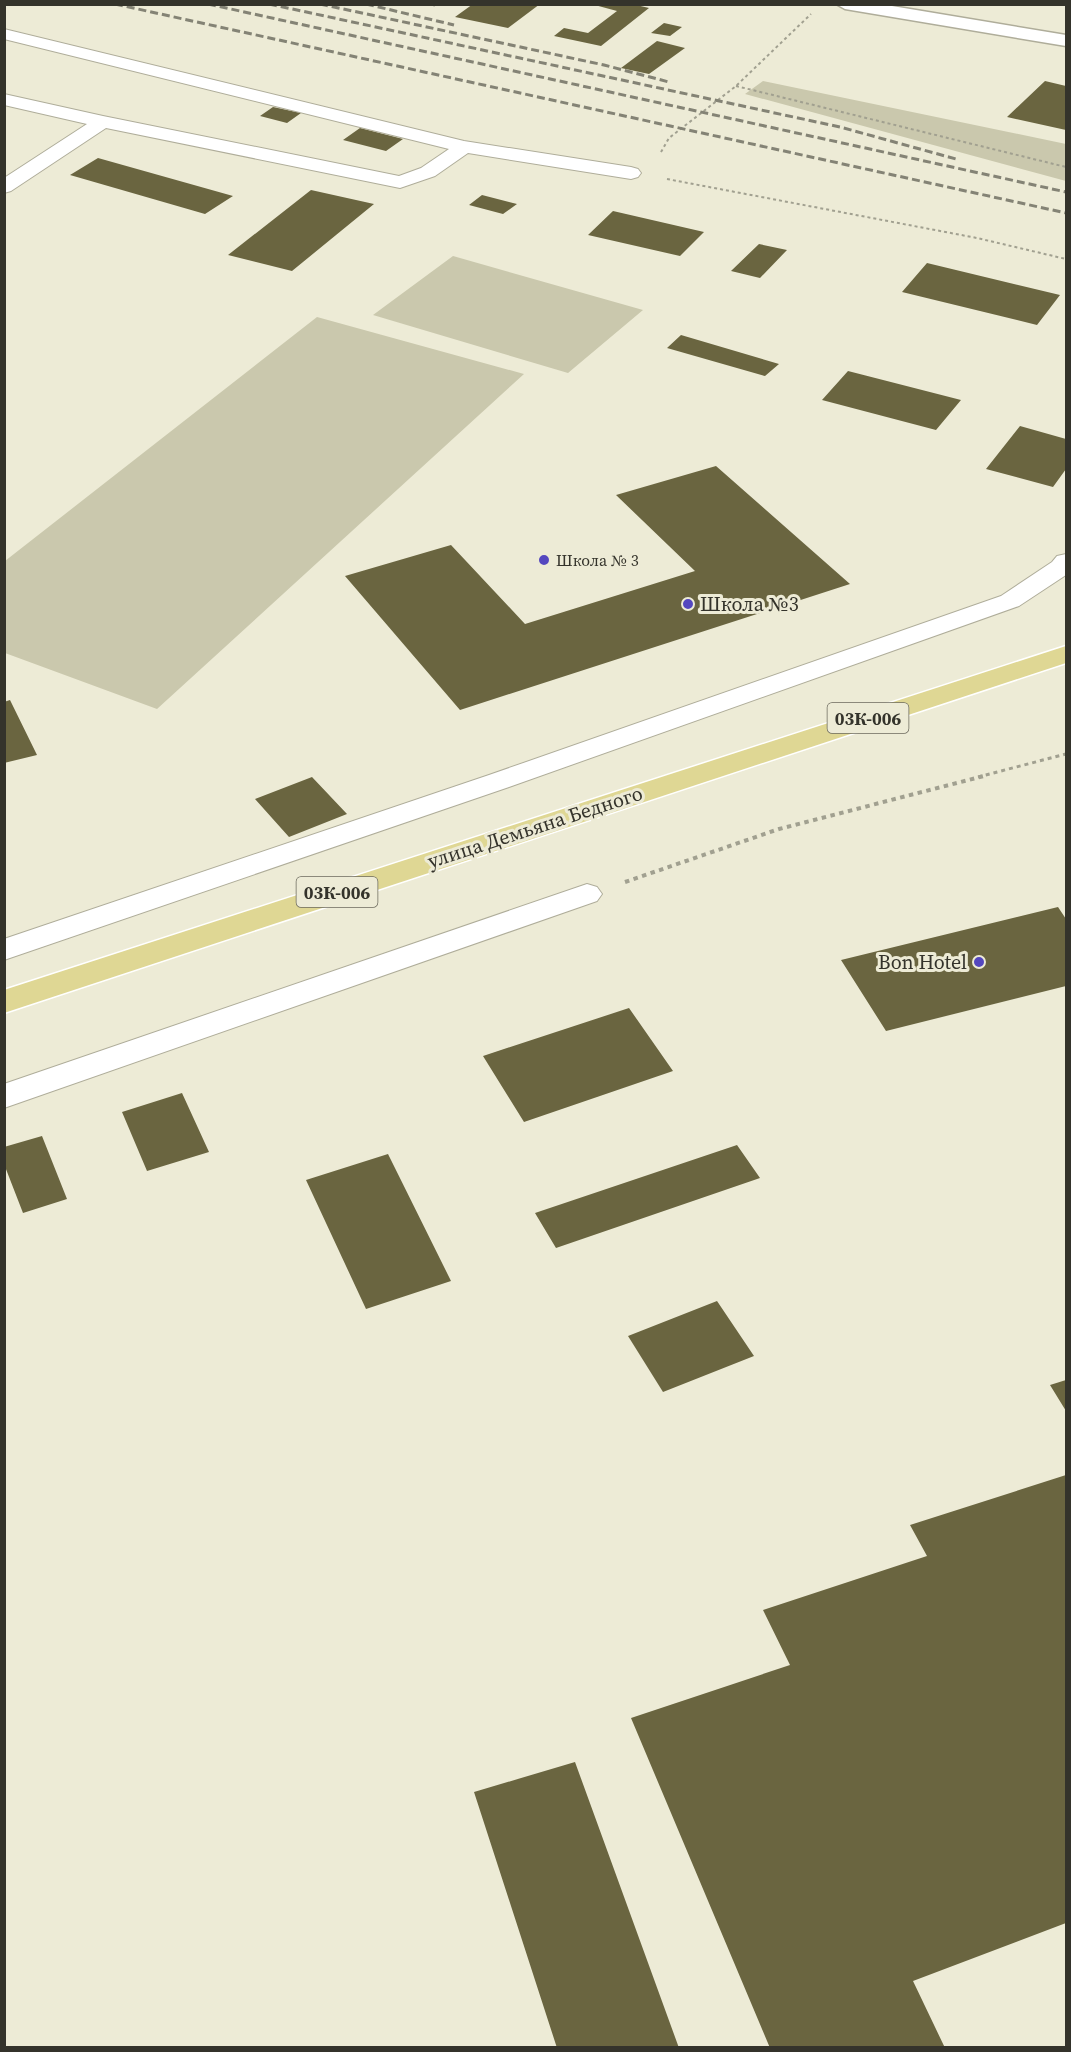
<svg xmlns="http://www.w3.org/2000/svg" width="1071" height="2052" viewBox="0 0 1071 2052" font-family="'Source Serif 4',serif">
	<rect width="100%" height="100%" fill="#edebd6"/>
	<!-- green -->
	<path fill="#cac8ad" d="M 763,81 L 1066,144 L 1066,181 L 745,94 Z
		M 453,256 L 643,310 L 568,373 L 373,315 Z
		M 317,317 L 524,374 L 157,709 L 5,653 L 5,561 Z"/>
	<!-- building -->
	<path fill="#6a6540" d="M 473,4 L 540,4 L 508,28 L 455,17 Z
		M 591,4 L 632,4 L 649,8 L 601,46 L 554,36 L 564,28 L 588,33 L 617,11 Z
		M 664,23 L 682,27 L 670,36 L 651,33 Z
		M 657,41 L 685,48 L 649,74 L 621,68 Z
		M 1045,81 L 1066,86 L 1066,130 L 1007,117 Z
		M 273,107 L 301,113 L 287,123 L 260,116 Z
		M 360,128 L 403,139 L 386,151 L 343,140 Z
		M 98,158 L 233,196 L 205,214 L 70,175 Z
		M 311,190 L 374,204 L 292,271 L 228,255 Z
		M 482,195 L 517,204 L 503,214 L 469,205 Z
		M 613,211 L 704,232 L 680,256 L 588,235 Z
		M 759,244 L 787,250 L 760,278 L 731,271 Z
		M 927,263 L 1060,295 L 1037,325 L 902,292 Z
		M 681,335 L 779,364 L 765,376 L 667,348 Z
		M 848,371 L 961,400 L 936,430 L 822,400 Z
		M 1020,426 L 1066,439 L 1066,469 L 1053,487 L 986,469 Z
		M 716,466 L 850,584 L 460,710 L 345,576 L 451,545 L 525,624 L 695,571 L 616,495 Z
		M 10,700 L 37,755 L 4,763 L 4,702 Z
		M 312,777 L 347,814 L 289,837 L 255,799 Z
		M 1058,907 L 1066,919 L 1066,986 L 886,1031 L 841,960 Z
		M 629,1008 L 673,1071 L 524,1122 L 483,1056 Z
		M 182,1093 L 209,1152 L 147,1171 L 122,1112 Z
		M 42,1136 L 67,1199 L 23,1213 L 4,1164 L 4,1147 Z
		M 737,1145 L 760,1178 L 556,1248 L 535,1213 Z
		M 388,1154 L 451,1281 L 366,1309 L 306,1180 Z
		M 717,1301 L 754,1356 L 663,1392 L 628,1336 Z
		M 1066,1380 L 1066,1411 L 1050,1385 Z
		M 1066,1475 L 1066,1923 L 913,1981 L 945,2048 L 770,2048 L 631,1718 L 790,1665 L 763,1610 L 927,1556 L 910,1525 Z
		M 575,1762 L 679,2048 L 557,2048 L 474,1792 Z"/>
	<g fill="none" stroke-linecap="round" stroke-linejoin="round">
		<!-- lane casing -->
		<g stroke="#afad9a" stroke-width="2">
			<path id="lane" d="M 4,29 L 464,141 L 631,167 L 638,169 L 641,173 L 638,177 L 631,179 L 468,153 L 435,176 L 400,188 L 106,128 L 11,191 L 4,193 L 4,178 L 87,124 L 4,105 L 4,94 L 103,116 L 399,176 L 421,168 L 449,149 L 4,39 Z
				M 1066,554 L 1066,575 L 1019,606 L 509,787 L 4,960 L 4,939 L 489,775 L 1001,596 L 1052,562 L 1057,556 Z
				M 587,884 L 597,887 L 602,894 L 597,901 L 4,1108 L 4,1084 Z"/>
		</g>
		<!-- street casing -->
		<g stroke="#afad9a" stroke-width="3">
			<path id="street" d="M 836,4 L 880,4 L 1066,35 L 1066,46 L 845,9 Z"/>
		</g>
		<!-- primary casing -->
		<g stroke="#fff" stroke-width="3">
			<path id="primary" d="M 1066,646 L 1066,663 L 4,1013 L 4,990 Z"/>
		</g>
		<!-- path-far2 -->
		<path stroke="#a1a090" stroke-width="2" stroke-dasharray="3 3" stroke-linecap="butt" d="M 736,86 L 1066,167
			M 661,152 L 669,138 L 736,86 L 811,14
			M 667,179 L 977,238 L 1066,259"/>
		<!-- path-far1 -->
		<path stroke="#a1a090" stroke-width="3" stroke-dasharray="4 4" stroke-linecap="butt" d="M 978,777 L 1066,754"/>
		<!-- path -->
		<path stroke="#a1a090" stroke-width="4" stroke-dasharray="4.5 4.5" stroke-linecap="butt" d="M 625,882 L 779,829 L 984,776"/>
		<!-- lane -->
		<use href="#lane" fill="#fff" fill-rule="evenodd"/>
		<!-- street -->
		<use href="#street" fill="#fff" fill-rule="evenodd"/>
		<!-- primary -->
		<use href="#primary" fill="#dfd794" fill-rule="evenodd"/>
		<!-- rail -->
		<path stroke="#848375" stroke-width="3" stroke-dasharray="8 4" stroke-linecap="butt" d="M 115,4 L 1066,213
			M 208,4 L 1066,192
			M 269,4 L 840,127 L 956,159
			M 320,4 L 604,65 L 669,82
			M 366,4 L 454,25
			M 431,4 L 435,5"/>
	</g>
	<!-- markers -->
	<g fill="#5447bf" stroke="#edebd6" stroke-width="2">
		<circle cx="544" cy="560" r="6"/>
		<circle cx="688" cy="604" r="6"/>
		<circle cx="979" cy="962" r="6"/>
	</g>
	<g text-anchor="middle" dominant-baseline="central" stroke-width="6" stroke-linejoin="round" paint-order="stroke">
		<!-- far-poi labels -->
		<g font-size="16" fill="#34332b" stroke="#edebd6" text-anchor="start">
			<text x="556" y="560">Школа № 3</text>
		</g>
		<!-- shield labels -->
		<g fill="#edebd6" stroke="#6c6a5e" stroke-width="1.5">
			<rect x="827.5" y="703" width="81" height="30" rx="4.5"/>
			<rect x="296.5" y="877" width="81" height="30" rx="4.5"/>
		</g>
		<g font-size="18" font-weight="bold" fill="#34332b">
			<text x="868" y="718">03К-006</text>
			<text x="337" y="892">03К-006</text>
		</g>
		<!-- poi labels -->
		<g font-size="20" fill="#34332b" stroke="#edebd6" text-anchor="start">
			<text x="700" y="604">Школа №3</text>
			<text x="967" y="962" text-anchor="end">Bon Hotel</text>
		</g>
		<!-- street labels -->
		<g font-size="20" fill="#34332b" stroke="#edebd6">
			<text transform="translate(535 827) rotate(-18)">улица Демьяна Бедного</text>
		</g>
	</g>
	<!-- border -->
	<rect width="1071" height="2052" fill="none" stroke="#34332b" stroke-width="12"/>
</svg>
